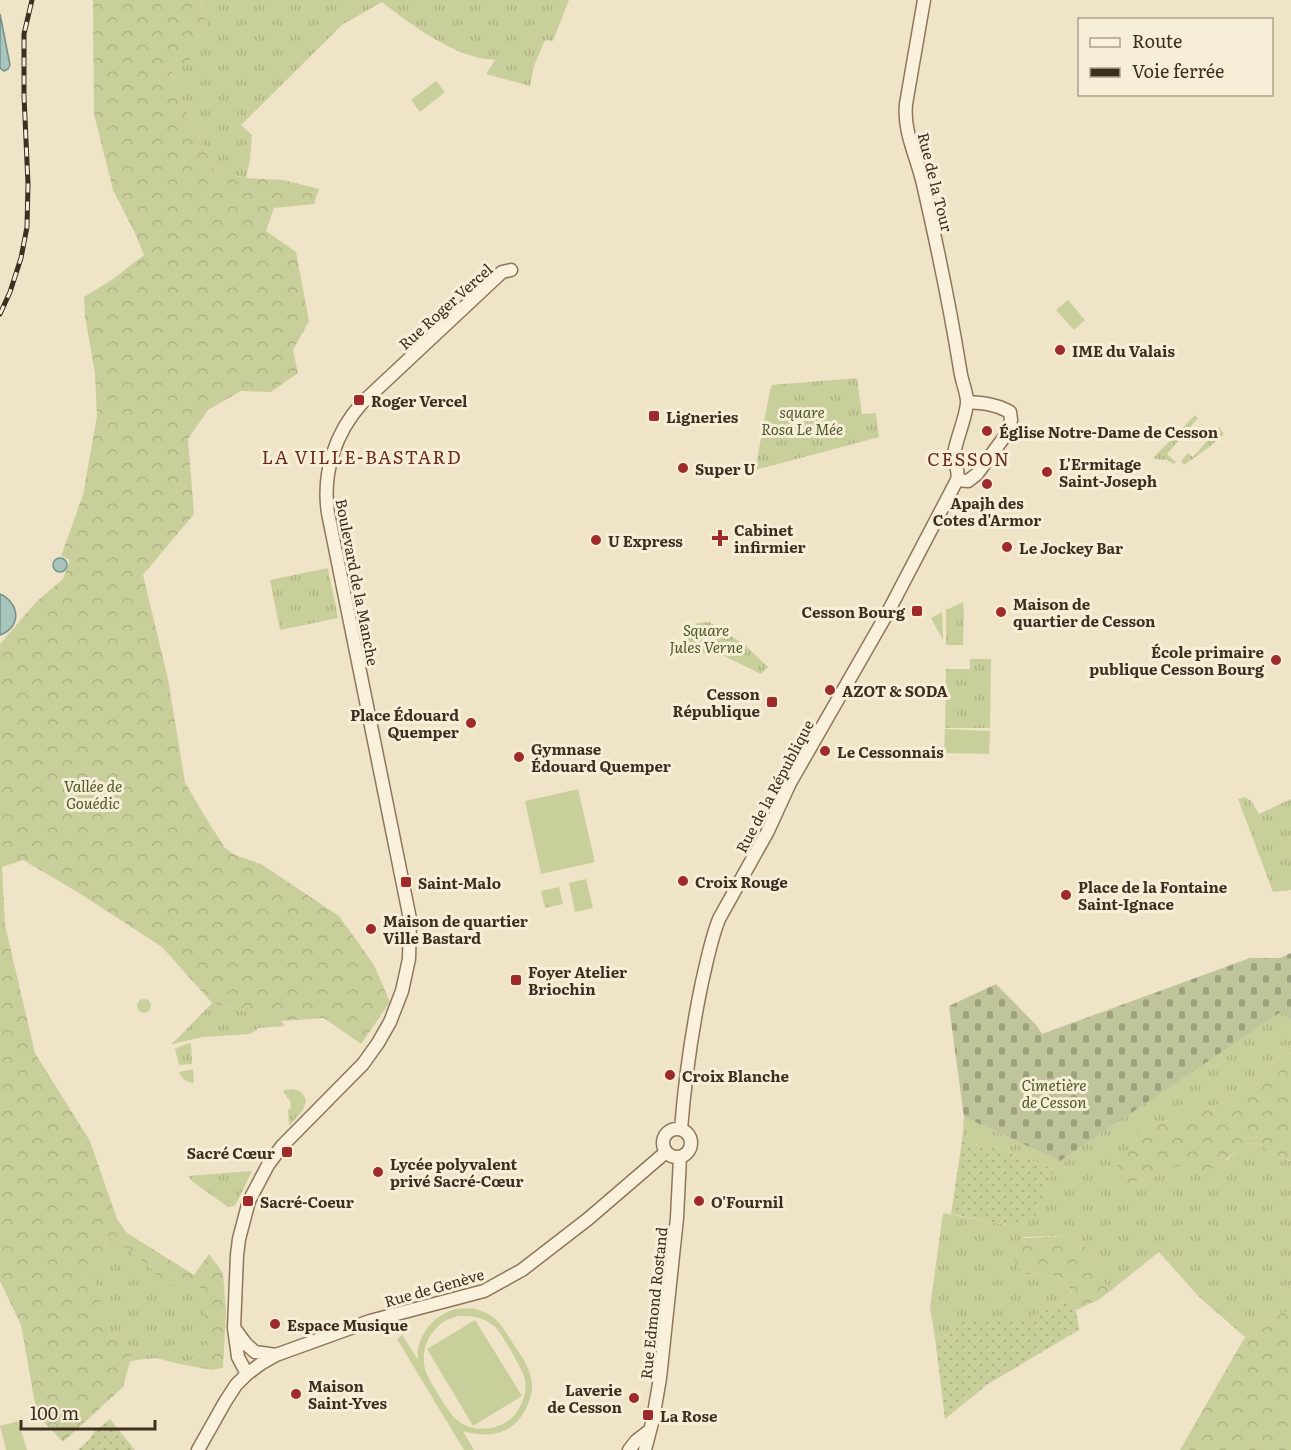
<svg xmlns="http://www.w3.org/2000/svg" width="1291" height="1450" viewBox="0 0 1291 1450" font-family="Literata,serif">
	<defs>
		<pattern id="grass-tufts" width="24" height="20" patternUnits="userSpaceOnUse" patternTransform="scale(1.5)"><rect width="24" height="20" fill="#c9cf9b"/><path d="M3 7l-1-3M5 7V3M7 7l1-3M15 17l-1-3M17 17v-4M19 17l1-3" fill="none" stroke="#aeb285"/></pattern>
		<pattern id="forest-crowns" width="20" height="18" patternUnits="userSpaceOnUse" patternTransform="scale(1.5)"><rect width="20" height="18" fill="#c9cf9b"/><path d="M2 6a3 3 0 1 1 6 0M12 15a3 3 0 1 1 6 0" fill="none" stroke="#aeb285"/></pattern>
		<pattern id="cemetery-stones" width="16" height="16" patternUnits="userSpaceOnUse" patternTransform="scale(1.5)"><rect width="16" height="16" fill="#bfc49a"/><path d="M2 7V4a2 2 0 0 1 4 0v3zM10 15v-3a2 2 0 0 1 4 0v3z" fill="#9ca07d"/></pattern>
		<pattern id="garden-dots" width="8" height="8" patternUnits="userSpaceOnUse" patternTransform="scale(1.5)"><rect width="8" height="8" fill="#c9cf9b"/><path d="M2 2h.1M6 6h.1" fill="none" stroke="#aeb285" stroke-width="1.8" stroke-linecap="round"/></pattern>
	</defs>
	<rect width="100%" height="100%" fill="#f0e4c8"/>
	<!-- grass -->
	<path fill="url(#grass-tufts)" d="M 139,0 L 172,0 L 168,15 L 138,6 Z
		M 200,0 L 569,0 L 553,41 L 545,40 L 534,66 L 530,86 L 486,74 L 495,60 C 489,59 482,59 476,57 C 444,49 407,22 382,2 L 342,25 L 241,125 L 252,135 L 250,160 L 246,178 L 215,172 L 180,97 L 171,69 L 189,63 L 190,45 L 207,27 Z
		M 857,378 L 862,414 L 876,413 L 879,437 L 755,470 L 769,395 L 772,385 Z
		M 1195,415 L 1198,418 L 1167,454 L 1176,462 L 1174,464 L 1167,460 L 1155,459 L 1154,457 Z
		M 1219,427 L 1224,434 L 1208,448 L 1184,465 L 1181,461 L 1188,453 L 1193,457 Z
		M 328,568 L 338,618 L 280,630 L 270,580 Z
		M 963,602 L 964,613 L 963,645 L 946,645 L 946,610 Z
		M 942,612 L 943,640 L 931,618 Z
		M 709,622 L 745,645 L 768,667 L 761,674 L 724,656 L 695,652 L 685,648 L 684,639 L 697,623 Z
		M 970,659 L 991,659 L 990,728 L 945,728 L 946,669 L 970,669 Z
		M 1245,797 L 1251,801 L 1259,814 L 1291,799 L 1291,890 L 1273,892 L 1238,799 Z
		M 559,887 L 563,904 L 545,908 L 541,891 Z
		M137 1006a7 7 0 1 1 14 0a7 7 0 1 1-14 0Z
		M 212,1003 L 281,1021 L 285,1026 L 259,1028 L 250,1034 L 203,1037 L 172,1044 Z
		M 1281,1011 L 1291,1021 L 1291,1053 L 1277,1059 L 1258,1084 L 1229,1101 L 1159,1123 L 1138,1131 L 1124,1185 L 1148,1179 L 1181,1165 L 1227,1160 L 1246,1143 L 1259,1144 L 1278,1157 L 1291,1161 L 1291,1311 L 1260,1320 L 1245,1337 L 1199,1297 L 1159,1252 L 1109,1292 L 1088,1248 L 1064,1236 L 1021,1237 L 1022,1274 L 1059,1276 L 1072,1293 L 1068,1300 L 1028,1318 L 953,1318 L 957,1333 L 935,1338 L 930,1307 L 943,1213 L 1006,1225 L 1055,1169 L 1001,1150 L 962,1141 L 964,1117 L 1060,1161 Z
		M 191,1043 L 192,1064 L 179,1065 L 175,1049 L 186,1044 Z
		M 193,1069 L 194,1083 C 186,1082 182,1079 179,1072 Z
		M 284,1090 C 295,1089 303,1089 306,1101 L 303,1110 L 289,1126 L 288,1110 L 291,1108 L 290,1100 L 287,1098 L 286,1094 L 284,1094 Z
		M 252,1171 L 236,1204 L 233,1206 L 228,1207 L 193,1182 L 188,1176 Z
		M 107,1235 L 146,1263 L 156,1273 L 180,1282 L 198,1286 L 205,1295 L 204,1355 L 180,1364 L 156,1358 L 136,1360 L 129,1362 L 131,1354 L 111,1336 L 90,1270 L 106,1256 Z"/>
	<!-- forest -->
	<path fill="url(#forest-crowns)" d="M 93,0 L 139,0 L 139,6 L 158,1 L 168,14 L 172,0 L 200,0 L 207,27 L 190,45 L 190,64 L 171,69 L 180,97 L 215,172 L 246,178 L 283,180 L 319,189 L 314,204 L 274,208 L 266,231 L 296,252 L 309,321 L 293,350 L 298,373 L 271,392 L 241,391 L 208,410 L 188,439 L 194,514 L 143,575 L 168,679 L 185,782 L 204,815 L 225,848 L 235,855 L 261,864 L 339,916 L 374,965 L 390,1002 L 361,1044 L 324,1018 L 281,1021 L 212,1003 L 162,947 L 79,893 L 23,860 L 2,867 L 5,925 L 35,1053 L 90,1141 L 117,1219 L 127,1233 L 194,1275 L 209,1254 L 223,1273 L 226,1312 L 223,1368 L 212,1370 L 180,1364 L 204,1355 L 204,1295 L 198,1286 L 180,1282 L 162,1288 L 156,1274 L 146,1263 L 107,1236 L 106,1256 L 91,1270 L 111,1336 L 132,1354 L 123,1387 L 63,1442 L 37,1415 L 21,1325 L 0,1281 L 0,644 L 36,602 L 63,579 L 70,560 L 61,556 L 83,495 L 97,416 L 95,374 L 85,316 L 84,297 L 113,279 L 144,255 L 135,233 L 113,190 L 94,114 Z
		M 1291,1053 L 1291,1161 L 1278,1157 L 1259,1144 L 1246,1143 C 1234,1153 1211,1176 1193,1172 C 1189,1172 1185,1167 1181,1165 L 1148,1179 L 1124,1185 L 1111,1178 L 1138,1131 L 1159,1123 L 1229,1101 L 1258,1084 L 1277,1059 Z
		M 1064,1236 L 1088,1248 L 1109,1292 L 1098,1300 L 1076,1310 L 1068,1300 L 1072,1292 L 1059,1276 L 1022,1274 L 1014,1259 L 1021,1237 L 1027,1238 Z
		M 1291,1311 L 1291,1450 L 1180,1450 L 1245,1337 L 1260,1320 Z"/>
	<!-- cemetery -->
	<path fill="url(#cemetery-stones)" d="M 1291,953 L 1291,1021 L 1281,1012 L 1060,1161 L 964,1117 L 949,1006 L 996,984 L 1037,1026 L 1042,1034 L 1250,958 L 1280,958 Z"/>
	<!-- garden -->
	<path fill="url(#garden-dots)" d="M 962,1141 L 1001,1150 L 1055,1169 L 1035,1217 L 1006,1225 L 951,1214 Z
		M 1068,1300 L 1076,1310 L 1079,1330 L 988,1384 L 945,1419 L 935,1338 L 956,1333 L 953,1318 L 1028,1318 Z
		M 110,1419 L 135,1450 L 78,1450 L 89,1440 L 95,1431 Z"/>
	<!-- pitch -->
	<path fill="#c9cf9b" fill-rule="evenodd" d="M 436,81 L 445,92 L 420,112 L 411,100 Z
		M 1068,300 L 1085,320 L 1074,330 L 1056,310 Z
		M 945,729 L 990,731 L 989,754 L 944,753 Z
		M 578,789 L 595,862 L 541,874 L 525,801 Z
		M 586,879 L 593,908 L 575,912 L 569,883 Z
		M 471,1308 C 495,1314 499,1321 512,1342 C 519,1353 529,1365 531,1378 C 533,1386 532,1394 529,1401 C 519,1432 492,1440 463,1431 L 474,1450 L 464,1450 L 397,1339 L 402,1335 L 418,1360 C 415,1337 434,1314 456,1309 C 461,1308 466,1309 471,1308 ZM 458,1316 C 467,1316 476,1316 485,1320 C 488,1322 493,1325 496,1328 C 503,1336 523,1370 525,1380 C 527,1389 524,1399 520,1407 C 509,1429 476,1436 457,1420 C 449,1413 444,1403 438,1394 C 433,1386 428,1378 425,1369 C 420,1351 429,1331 445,1321 C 448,1319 454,1318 458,1316 Z
		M 475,1320 L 522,1396 L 473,1426 L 427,1349 Z
		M 18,1421 L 27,1450 L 6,1450 L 0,1426 Z"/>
	<!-- water -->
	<path fill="#a9c4bc" stroke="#6f938a" stroke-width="1.5" d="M 0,14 L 10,65 L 8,69 L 4,71 L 0,68 Z
		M53 565a7 7 0 1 1 14 0a7 7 0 1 1-14 0Z
		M 0,594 C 20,603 22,627 0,635 Z"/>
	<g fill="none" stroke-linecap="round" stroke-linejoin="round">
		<!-- tertiary casing -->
		<g stroke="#8d765c" stroke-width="15">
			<path id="tertiary" d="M 957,480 L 968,481 L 977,474 L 1008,432 L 1011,420 L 1010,412 C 996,404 983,403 967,402
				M663 1143a14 14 0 1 1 28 0a14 14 0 1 1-28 0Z
				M 681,1129 C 685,1079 692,1030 702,982 C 707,961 711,939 719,919 L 768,831 L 790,783 L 888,612 L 957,480 C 960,470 953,463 954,454 C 956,439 968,413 967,400 C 966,390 961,379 960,369 C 950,307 937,245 923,184 C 917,157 903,132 906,104 L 924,0
				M 235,1329 L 246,1344 L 255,1352 L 276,1355
				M 247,1374 L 238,1357 L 234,1328 L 237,1255 L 239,1239 L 249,1201 L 268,1165 L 282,1146 L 363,1064 L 378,1043 L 390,1022 L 402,991 L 409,959 L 410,919 L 328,513 C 322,473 335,433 362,403 L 502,272 L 511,270
				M 198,1450 L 225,1402 L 236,1385 L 247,1374 L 262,1363 L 276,1355 L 370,1321 L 484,1291 L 522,1270 L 588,1219 L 666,1152
				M 629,1450 L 636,1441 L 649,1431
				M 645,1450 L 653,1419 L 660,1378 L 677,1218 L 680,1157"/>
		</g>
		<!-- tertiary -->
		<use href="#tertiary" stroke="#faf1dc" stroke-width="12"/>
		<!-- rail casing -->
		<g stroke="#3d2e20" stroke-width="5">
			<path id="rail" d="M 0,314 L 10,292 L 21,258 L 27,227 L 28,184 L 24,96 L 24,34 L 32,0"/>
		</g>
		<!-- rail -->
		<use href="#rail" stroke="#f7eed8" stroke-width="3" stroke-dasharray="9" stroke-linecap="butt"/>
	</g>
	<!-- markers -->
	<g fill="#9e2a2b" stroke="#f7eed8" stroke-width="2">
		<circle cx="1060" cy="350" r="6"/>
		<rect x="353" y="394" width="12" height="12" rx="3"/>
		<rect x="648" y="410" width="12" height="12" rx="3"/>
		<circle cx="987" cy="431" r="6"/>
		<circle cx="683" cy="468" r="6"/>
		<circle cx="1047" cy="472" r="6"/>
		<circle cx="987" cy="484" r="6"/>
		<path d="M717 529h6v6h6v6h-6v6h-6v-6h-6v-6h6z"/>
		<circle cx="596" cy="540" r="6"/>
		<circle cx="1007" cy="547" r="6"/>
		<rect x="911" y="605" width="12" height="12" rx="3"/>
		<circle cx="1001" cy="612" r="6"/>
		<circle cx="1276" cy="660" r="6"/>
		<circle cx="830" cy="690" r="6"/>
		<rect x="766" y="696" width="12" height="12" rx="3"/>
		<circle cx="471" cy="723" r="6"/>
		<circle cx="825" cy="751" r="6"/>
		<circle cx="519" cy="757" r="6"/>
		<circle cx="683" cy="881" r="6"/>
		<rect x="400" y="876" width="12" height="12" rx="3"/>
		<circle cx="1066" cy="895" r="6"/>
		<circle cx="371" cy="929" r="6"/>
		<rect x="510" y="974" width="12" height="12" rx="3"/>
		<circle cx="670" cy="1075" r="6"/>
		<rect x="281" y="1146" width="12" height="12" rx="3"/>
		<circle cx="378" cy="1172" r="6"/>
		<rect x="242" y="1195" width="12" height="12" rx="3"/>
		<circle cx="699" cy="1201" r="6"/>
		<circle cx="275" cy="1324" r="6"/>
		<circle cx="296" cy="1394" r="6"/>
		<circle cx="634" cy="1398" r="6"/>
		<rect x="642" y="1409" width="12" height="12" rx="3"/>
	</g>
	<g text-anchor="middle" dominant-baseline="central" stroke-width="6" stroke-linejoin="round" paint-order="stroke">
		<!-- street labels -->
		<g font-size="15" fill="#3d2e20" stroke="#f7eed8">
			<text transform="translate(936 182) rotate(76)">Rue de la Tour</text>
			<text transform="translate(445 306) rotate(-42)">Rue Roger Vercel</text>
			<text transform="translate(358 582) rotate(79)">Boulevard de la Manche</text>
			<text transform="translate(774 786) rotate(-62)">Rue de la République</text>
			<text transform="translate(434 1287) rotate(-16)">Rue de Genève</text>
			<text transform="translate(653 1303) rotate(-84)">Rue Edmond Rostand</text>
		</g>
		<!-- poi labels -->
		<g font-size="15" font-weight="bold" fill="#3d2e20" stroke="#f7eed8" text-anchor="start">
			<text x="1072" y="350">IME du Valais</text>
			<text x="371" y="400">Roger Vercel</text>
			<text x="666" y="416">Ligneries</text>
			<text x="999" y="431">Église Notre-Dame de Cesson</text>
			<text x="1059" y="463">L'Ermitage<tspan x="1059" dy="17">Saint-Joseph</tspan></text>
			<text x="695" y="468">Super U</text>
			<text x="987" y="502" text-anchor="middle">Apajh des<tspan x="987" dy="17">Cotes d'Armor</tspan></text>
			<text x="734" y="529">Cabinet<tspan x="734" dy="17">infirmier</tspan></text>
			<text x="608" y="540">U Express</text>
			<text x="1019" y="547">Le Jockey Bar</text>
			<text x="1013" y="603">Maison de<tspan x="1013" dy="17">quartier de Cesson</tspan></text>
			<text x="905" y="611" text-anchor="end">Cesson Bourg</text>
			<text x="1264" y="651" text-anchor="end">École primaire<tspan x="1264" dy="17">publique Cesson Bourg</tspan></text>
			<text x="842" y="690">AZOT &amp; SODA</text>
			<text x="760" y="693" text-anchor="end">Cesson<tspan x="760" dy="17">République</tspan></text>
			<text x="459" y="714" text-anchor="end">Place Édouard<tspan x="459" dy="17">Quemper</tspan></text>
			<text x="531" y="748">Gymnase<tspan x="531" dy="17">Édouard Quemper</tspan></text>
			<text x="837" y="751">Le Cessonnais</text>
			<text x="695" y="881">Croix Rouge</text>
			<text x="418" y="882">Saint-Malo</text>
			<text x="1078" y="886">Place de la Fontaine<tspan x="1078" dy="17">Saint-Ignace</tspan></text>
			<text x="383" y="920">Maison de quartier<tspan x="383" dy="17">Ville Bastard</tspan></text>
			<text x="528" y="971">Foyer Atelier<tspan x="528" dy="17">Briochin</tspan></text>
			<text x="682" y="1075">Croix Blanche</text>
			<text x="275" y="1152" text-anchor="end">Sacré Cœur</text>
			<text x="390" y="1163">Lycée polyvalent<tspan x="390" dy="17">privé Sacré-Cœur</tspan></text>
			<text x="260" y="1201">Sacré-Coeur</text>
			<text x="711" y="1201">O'Fournil</text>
			<text x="287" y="1324">Espace Musique</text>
			<text x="308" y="1385">Maison<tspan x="308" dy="17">Saint-Yves</tspan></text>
			<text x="622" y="1389" text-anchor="end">Laverie<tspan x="622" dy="17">de Cesson</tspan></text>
			<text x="660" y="1415">La Rose</text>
		</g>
		<!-- park labels -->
		<g font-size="15" font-style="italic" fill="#4d5a26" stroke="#f7eed8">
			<text x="802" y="411">square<tspan x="802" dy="17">Rosa Le Mée</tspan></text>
			<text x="706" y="629">Square<tspan x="706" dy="17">Jules Verne</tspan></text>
			<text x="93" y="785">Vallée de<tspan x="93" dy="17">Gouédic</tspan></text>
			<text x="1054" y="1084">Cimetière<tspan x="1054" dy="17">de Cesson</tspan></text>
		</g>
		<!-- quarter labels -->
		<g font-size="18" letter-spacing="1.5" fill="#6b2e1e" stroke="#f7eed8">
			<text x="362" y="456">LA VILLE-BASTARD</text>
			<text x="969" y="458">CESSON</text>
		</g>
	</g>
	<!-- legend -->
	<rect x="1078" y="18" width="195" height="78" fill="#f7eed8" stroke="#ada18e" stroke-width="1.5"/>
	<rect x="1090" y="38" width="30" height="9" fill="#faf1dc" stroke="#ada18e" stroke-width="1.5"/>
	<text x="1132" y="48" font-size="18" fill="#3d2e20">Route</text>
	<rect x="1090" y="68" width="30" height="9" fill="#3d2e20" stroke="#ada18e" stroke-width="1.5"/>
	<text x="1132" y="78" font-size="18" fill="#3d2e20">Voie ferrée</text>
	<!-- scale -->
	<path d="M21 1420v9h134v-9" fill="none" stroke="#3d2e20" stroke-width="3"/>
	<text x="30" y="1420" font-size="18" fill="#3d2e20" stroke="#f7eed8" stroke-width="4.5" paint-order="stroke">100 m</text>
</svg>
